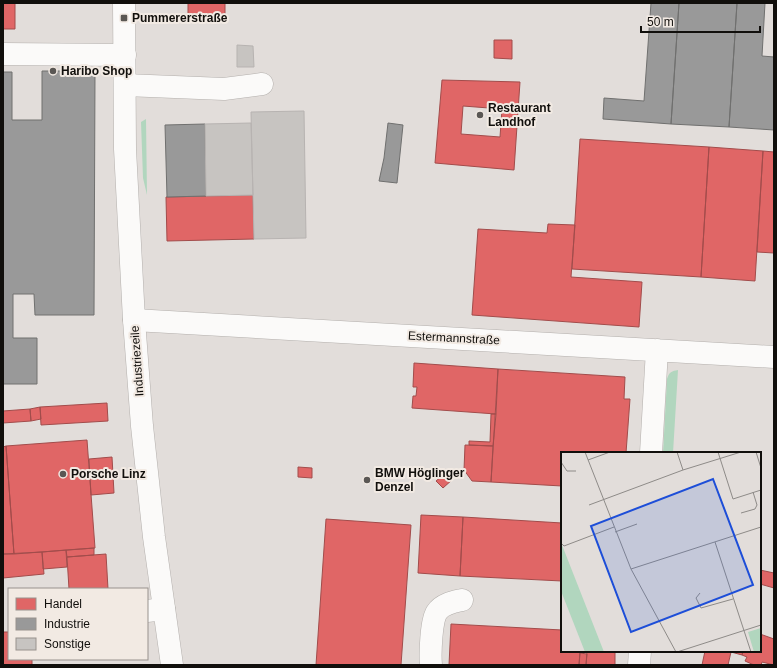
<svg xmlns="http://www.w3.org/2000/svg" width="777" height="668" viewBox="0 0 777 668" font-family="Arial,sans-serif">
	<rect width="100%" height="100%" fill="#e2ddda"/>
	<!-- green -->
	<path fill="#b1d6be" d="M 146,119 L 147,195 L 143,178 L 141,122 Z
		M 678,370 L 673,453 L 663,453 L 667,379 C 669,372 672,371 678,370 Z"/>
	<!-- shops -->
	<path fill="#e06666" stroke="#a24c4b" fill-rule="evenodd" d="M 3,3 L 15,3 L 15,29 L 3,29 Z
		M 188,3 L 225,3 L 225,14 L 188,14 Z
		M 494,40 L 512,40 L 512,59 L 494,58 Z
		M 442,80 L 520,82 L 514,170 L 435,163 ZM 463,106 L 502,109 L 500,137 L 461,134 Z
		M 580,139 L 709,147 L 701,277 L 572,269 Z
		M 709,147 L 763,151 L 755,281 L 701,277 Z
		M 763,151 L 774,152 L 774,253 L 757,252 Z
		M 253,195 L 254,239 L 167,241 L 166,197 Z
		M 548,224 L 575,225 L 571,277 L 642,282 L 639,327 L 472,315 L 478,229 L 547,233 Z
		M 414,363 L 498,369 L 496,414 L 412,408 L 413,396 L 416,396 L 417,387 L 413,387 Z
		M 498,369 L 625,377 L 624,399 L 630,399 L 626,453 L 562,453 L 562,486 L 491,482 Z
		M 107,403 L 108,421 L 41,425 L 40,407 Z
		M 40,407 L 41,419 L 31,421 L 30,409 Z
		M 30,409 L 31,421 L 3,423 L 3,411 Z
		M 491,414 L 496,414 L 493,446 L 469,445 L 469,441 L 490,442 Z
		M 87,440 L 95,548 L 14,554 L 6,446 Z
		M 465,445 L 493,446 L 491,482 L 472,481 L 464,470 Z
		M 6,446 L 14,554 L 3,554 L 3,447 Z
		M 112,457 L 114,493 L 91,495 L 89,459 Z
		M 298,467 L 312,468 L 312,478 L 298,477 Z
		M 447,472 L 453,479 L 443,488 L 436,481 Z
		M 421,515 L 463,517 L 460,576 L 418,573 Z
		M 463,517 L 562,523 L 562,581 L 460,576 Z
		M 326,519 L 411,525 L 401,665 L 316,665 Z
		M 94,548 L 94,555 L 67,557 L 66,550 Z
		M 66,550 L 67,567 L 43,569 L 42,552 Z
		M 42,552 L 44,574 L 3,578 L 3,554 Z
		M 106,554 L 108,589 L 69,589 L 67,557 Z
		M 760,570 L 774,573 L 774,588 L 760,584 Z
		M 451,624 L 562,630 L 562,651 L 580,651 L 579,665 L 449,665 Z
		M 3,632 L 9,632 L 9,659 L 32,659 L 32,665 L 3,665 Z
		M 760,634 L 774,639 L 774,665 L 762,662 L 761,665 L 754,665 L 745,661 L 747,657 L 742,655 L 743,651 L 760,651 Z
		M 587,651 L 615,651 L 615,665 L 586,665 Z
		M 705,651 L 743,651 L 742,655 L 731,652 L 728,665 L 702,665 Z
		M 580,653 L 587,654 L 586,665 L 579,665 Z"/>
	<!-- industry -->
	<path fill="#999" stroke="#70706f" d="M 651,3 L 679,3 L 671,124 L 603,119 L 604,98 L 644,101 Z
		M 679,3 L 737,3 L 729,127 L 671,124 Z
		M 737,3 L 765,3 L 762,56 L 774,57 L 774,130 L 729,127 Z
		M 42,71 L 95,71 L 94,315 L 35,315 L 34,294 L 13,294 L 13,338 L 37,338 L 37,384 L 3,384 L 3,72 L 12,72 L 12,120 L 42,120 Z
		M 388,123 L 403,125 L 397,183 L 379,181 L 384,158 Z
		M 205,124 L 206,196 L 167,197 L 165,125 Z"/>
	<!-- building -->
	<path fill="#c7c4c1" stroke="#b7b3b1" d="M 237,45 L 253,46 L 254,67 L 237,67 Z
		M 304,111 L 306,238 L 254,239 L 251,112 Z
		M 251,123 L 253,195 L 206,196 L 205,124 Z"/>
	<g fill="none" stroke-linecap="round" stroke-linejoin="round">
		<!-- minor casing -->
		<g stroke="#b3afac" stroke-width="23">
			<path id="minor" d="M 3,54 L 125,55
				M 125,85 L 224,89 L 262,84
				M 134,320 L 774,357
				M 651,453 L 657,350
				M 147,611 L 164,609
				M 431,665 C 430,655 431,619 437,612 C 442,604 453,602 462,600
				M 639,665 L 640,651"/>
		</g>
		<!-- major casing -->
		<g stroke="#b3afac" stroke-width="23">
			<path id="major" d="M 124,3 L 125,149 L 134,320 L 142,426 L 154,537 L 172,665"/>
		</g>
		<!-- minor -->
		<use href="#minor" stroke="#fbfaf9" stroke-width="22"/>
		<!-- major -->
		<use href="#major" stroke="#fbfaf9" stroke-width="22"/>
	</g>
	<!-- markers -->
	<g fill="#5a5754" stroke="#f2eae3" stroke-width="1.5">
		<rect x="120" y="14" width="8" height="8" rx="2"/>
		<circle cx="53" cy="71" r="4"/>
		<circle cx="480" cy="115" r="4"/>
		<circle cx="63" cy="474" r="4"/>
		<circle cx="367" cy="480" r="4"/>
	</g>
	<g text-anchor="middle" dominant-baseline="central" stroke-width="4" stroke-linejoin="round" paint-order="stroke">
		<!-- poi labels -->
		<g font-size="12" font-weight="bold" fill="#110f0c" stroke="#f2eae3" text-anchor="start">
			<text x="132" y="18">Pummererstraße</text>
			<text x="61" y="71">Haribo Shop</text>
			<text x="488" y="108">Restaurant<tspan x="488" dy="14">Landhof</tspan></text>
			<text x="375" y="473">BMW Höglinger<tspan x="375" dy="14">Denzel</tspan></text>
			<text x="71" y="474">Porsche Linz</text>
		</g>
		<!-- street labels -->
		<g font-size="12" fill="#110f0c" stroke="#f2eae3">
			<text transform="translate(454 338) rotate(3)">Estermannstraße</text>
			<text transform="translate(137 361) rotate(-94)">Industriezeile</text>
		</g>
	</g>
	<!-- overview -->
	<g transform="translate(561 452)">
		<rect width="200" height="200" fill="#e2ddda"/>
		<path d="M 1,93 L 43,200 L 24,200 L 0,139 ZM 200,176 L 200,200 L 193,200 L 187,180 Z" fill="#b1d6be"/>
		<path fill="none" stroke="#8e8b88" stroke-width="1" d="M 24,0 L 70,117 L 115,200M 116,0 L 122,18M 157,0 L 172,47 L 200,38M 195,0 L 200,16M 27,8 L 49,0M 0,10 L 6,19 L 15,19M 28,53 L 122,18 L 180,0M 180,61 L 194,57 L 196,53 L 192,40M 54,80 L 76,72M 154,90 L 190,200M 0,91 L 3,94 L 53,75M 70,117 L 200,75M 139,141 L 135,146 L 140,156 L 172,147M 116,200 L 200,173"/>
		<path fill="#1d4ed8" fill-opacity="0.15" stroke="#1d4ed8" stroke-width="2" d="M 152,27 L 192,133 L 70,180 L 30,74 Z"/>
		<rect width="200" height="200" fill="none" stroke="#110f0c" stroke-width="2"/>
	</g>
	<!-- border -->
	<rect width="777" height="668" fill="none" stroke="#110f0c" stroke-width="8"/>
	<!-- legend -->
	<rect x="8" y="588" width="140" height="72" fill="#f2eae3" stroke="#98928d"/>
	<rect x="16" y="598" width="20" height="12" fill="#e06666" stroke="#98928d"/>
	<text x="44" y="608" font-size="12" fill="#110f0c">Handel</text>
	<rect x="16" y="618" width="20" height="12" fill="#999999" stroke="#98928d"/>
	<text x="44" y="628" font-size="12" fill="#110f0c">Industrie</text>
	<rect x="16" y="638" width="20" height="12" fill="#c7c4c1" stroke="#98928d"/>
	<text x="44" y="648" font-size="12" fill="#110f0c">Sonstige</text>
	<!-- scale -->
	<path d="M641 26v6h119v-6" fill="none" stroke="#110f0c" stroke-width="2"/>
	<text x="647" y="26" font-size="12" fill="#110f0c" stroke="#f2eae3" stroke-width="3" paint-order="stroke">50 m</text>
</svg>
